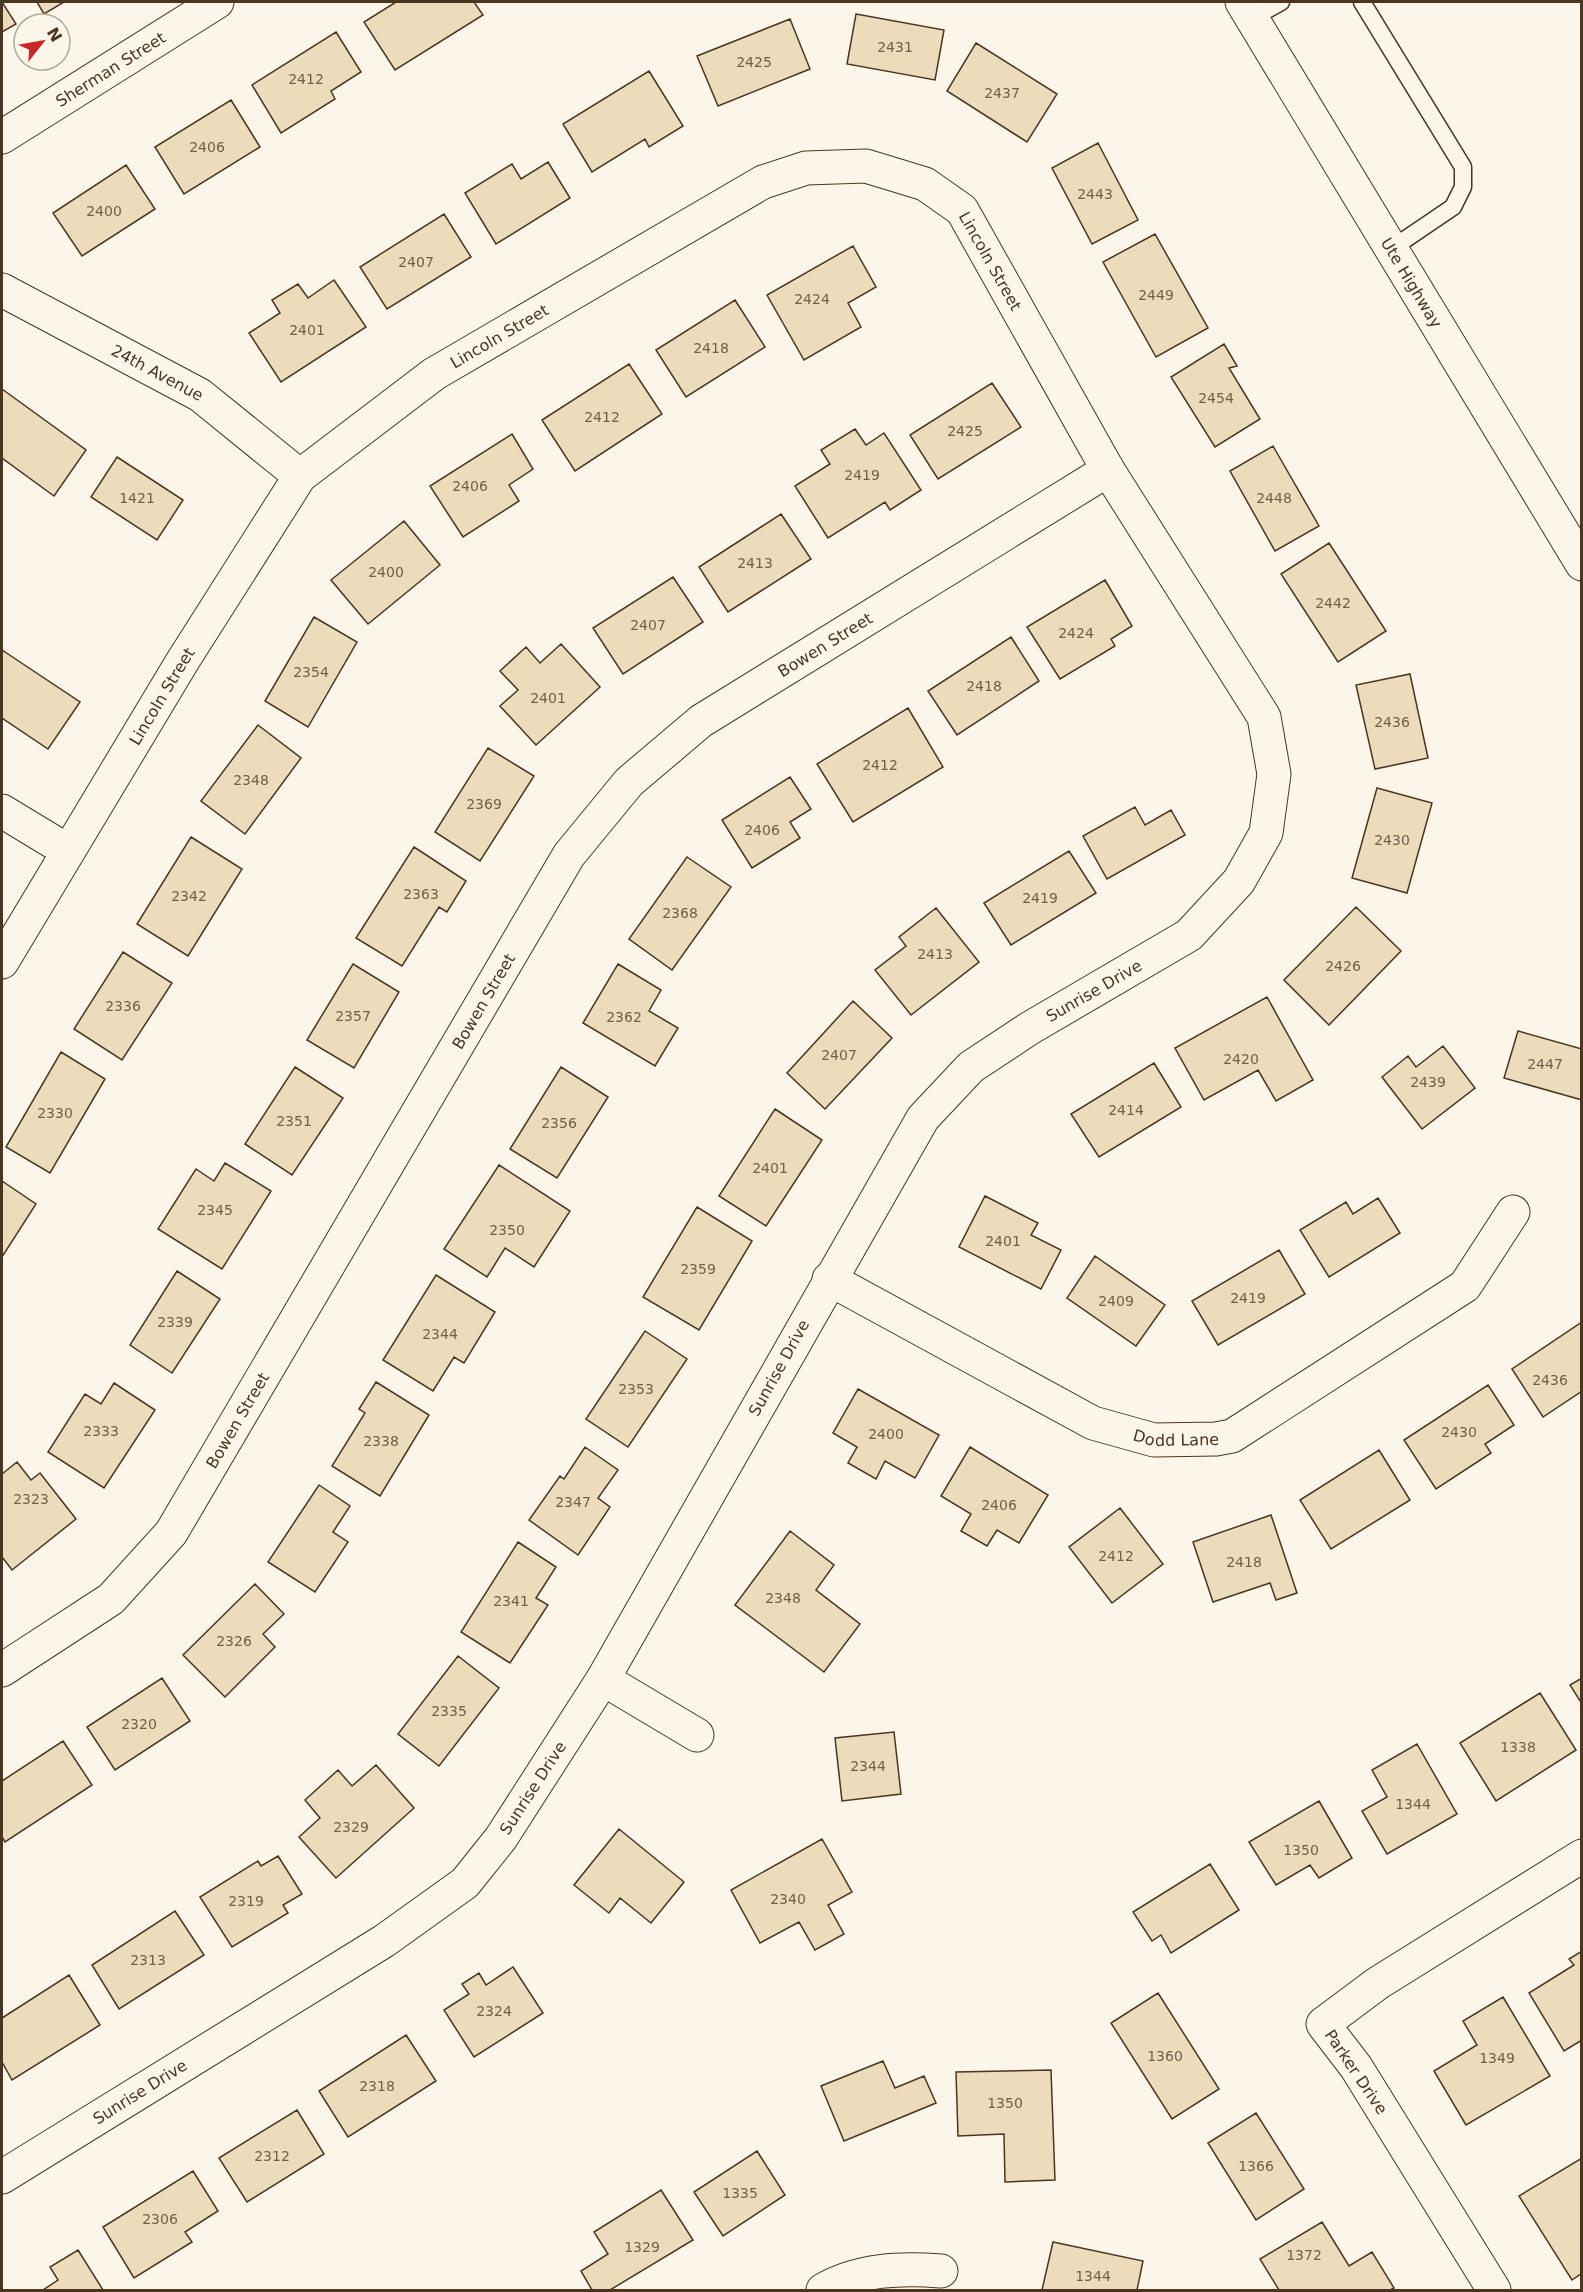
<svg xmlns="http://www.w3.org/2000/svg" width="1583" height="2292" viewBox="0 0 1583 2292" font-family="'DejaVu Sans',sans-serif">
	<rect width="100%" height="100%" fill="#fbf6e9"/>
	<!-- building -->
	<path fill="#ecdcbc" stroke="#4a3520" stroke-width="1.5" d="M 2,2 L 16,24 L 2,32 Z
		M 37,2 L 64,2 L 44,14 Z
		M 396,2 L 474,2 L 483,15 L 395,70 L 364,22 Z
		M 856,14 L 944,30 L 935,80 L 847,64 Z
		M 790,19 L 810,69 L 718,106 L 697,56 Z
		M 336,32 L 361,72 L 331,91 L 335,99 L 281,133 L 252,85 Z
		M 976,43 L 1057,94 L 1027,142 L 947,91 Z
		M 649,71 L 683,126 L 649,147 L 645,139 L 592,172 L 563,124 Z
		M 231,100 L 260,147 L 184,194 L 155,147 Z
		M 1098,143 L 1138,220 L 1092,244 L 1052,168 Z
		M 548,162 L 570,198 L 496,244 L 465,193 L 512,164 L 521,179 Z
		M 126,165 L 155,209 L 82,256 L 53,213 Z
		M 444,214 L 471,257 L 387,309 L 360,267 Z
		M 1155,234 L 1208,328 L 1156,357 L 1103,262 Z
		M 853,246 L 876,287 L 848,303 L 861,327 L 804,360 L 767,295 Z
		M 334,280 L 366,327 L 281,382 L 249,333 L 280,313 L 272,300 L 298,284 L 308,298 Z
		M 735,300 L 765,347 L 686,397 L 656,350 Z
		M 1224,344 L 1237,366 L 1229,368 L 1260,419 L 1215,447 L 1171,377 Z
		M 629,364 L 662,414 L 575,471 L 542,420 Z
		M 992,383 L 1021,427 L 938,479 L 910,435 Z
		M 2,389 L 86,450 L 54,496 L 2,458 Z
		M 855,429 L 866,445 L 884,433 L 921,490 L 890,510 L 885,502 L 828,538 L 795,486 L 830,464 L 821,450 Z
		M 512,434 L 533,469 L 509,485 L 519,501 L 463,537 L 430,486 Z
		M 1273,446 L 1319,526 L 1275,551 L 1230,471 Z
		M 117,457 L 183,500 L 157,540 L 91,497 Z
		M 781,514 L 811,559 L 728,612 L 699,567 Z
		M 404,521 L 440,565 L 368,624 L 331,580 Z
		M 1329,543 L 1386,631 L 1338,662 L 1281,574 Z
		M 673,577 L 703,622 L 623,674 L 593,628 Z
		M 1105,580 L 1132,626 L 1111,639 L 1115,646 L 1060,679 L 1027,627 Z
		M 314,617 L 357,642 L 308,727 L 265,701 Z
		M 1011,637 L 1039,681 L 957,735 L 928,691 Z
		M 561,644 L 600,687 L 536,745 L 500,706 L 518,690 L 500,671 L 526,647 L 540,663 Z
		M 2,650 L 80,702 L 48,749 L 2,718 Z
		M 1410,674 L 1428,758 L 1375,769 L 1356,685 Z
		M 908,708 L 943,767 L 853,822 L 817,764 Z
		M 258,725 L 301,758 L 245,834 L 201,801 Z
		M 488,748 L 534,776 L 480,861 L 435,832 Z
		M 790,777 L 811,809 L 790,822 L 800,838 L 752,868 L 722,820 Z
		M 1377,788 L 1432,803 L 1407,893 L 1352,878 Z
		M 1135,807 L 1145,825 L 1171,810 L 1185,835 L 1107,879 L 1083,836 Z
		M 191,837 L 242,869 L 188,956 L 137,924 Z
		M 414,847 L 466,881 L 447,912 L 439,907 L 402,966 L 356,938 Z
		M 1069,851 L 1096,893 L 1011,945 L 984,903 Z
		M 687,857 L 731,887 L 672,970 L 629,939 Z
		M 1356,907 L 1401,951 L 1329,1025 L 1284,980 Z
		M 936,908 L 979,962 L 911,1015 L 875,970 L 906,946 L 899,937 Z
		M 123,952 L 172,983 L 122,1060 L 74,1029 Z
		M 353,964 L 399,992 L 354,1068 L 307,1040 Z
		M 618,964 L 661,990 L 649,1011 L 678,1028 L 655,1066 L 583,1023 Z
		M 1267,997 L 1313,1080 L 1276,1101 L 1258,1070 L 1204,1100 L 1175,1048 Z
		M 853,1001 L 892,1038 L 825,1109 L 787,1073 Z
		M 1518,1031 L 1582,1049 L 1582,1100 L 1504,1078 Z
		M 1443,1046 L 1475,1088 L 1422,1129 L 1382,1077 L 1408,1056 L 1416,1067 Z
		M 61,1052 L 105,1079 L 50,1173 L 6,1147 Z
		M 1154,1063 L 1181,1107 L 1099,1157 L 1071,1114 Z
		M 295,1067 L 343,1098 L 292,1175 L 245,1144 Z
		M 561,1067 L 608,1097 L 557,1178 L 510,1149 Z
		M 775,1109 L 822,1140 L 766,1226 L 719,1196 Z
		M 225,1163 L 271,1191 L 222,1269 L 158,1229 L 196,1169 L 214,1181 Z
		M 499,1165 L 570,1211 L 534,1267 L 505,1248 L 487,1277 L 444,1249 Z
		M 2,1181 L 36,1204 L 2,1257 Z
		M 985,1196 L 1038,1223 L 1031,1235 L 1061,1250 L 1041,1289 L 959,1247 Z
		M 1378,1198 L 1400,1233 L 1329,1277 L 1300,1230 L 1346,1202 L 1353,1214 Z
		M 697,1207 L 752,1241 L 699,1330 L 643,1297 Z
		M 1279,1250 L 1305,1294 L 1218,1345 L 1192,1301 Z
		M 1095,1256 L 1165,1305 L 1136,1346 L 1067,1298 Z
		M 177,1271 L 220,1299 L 172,1373 L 130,1345 Z
		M 436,1275 L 495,1312 L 464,1363 L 454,1357 L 433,1391 L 383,1360 Z
		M 1582,1322 L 1582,1391 L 1543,1417 L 1512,1369 Z
		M 645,1331 L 687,1359 L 628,1447 L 586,1419 Z
		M 376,1382 L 429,1415 L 380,1496 L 332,1466 L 365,1413 L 359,1409 Z
		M 114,1383 L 155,1410 L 104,1488 L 48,1452 L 85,1394 L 101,1404 Z
		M 1488,1385 L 1514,1425 L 1485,1444 L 1491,1453 L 1436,1489 L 1404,1440 Z
		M 858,1389 L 939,1435 L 915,1478 L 885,1461 L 876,1479 L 848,1463 L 857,1447 L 833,1433 Z
		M 585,1447 L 618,1470 L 598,1498 L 610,1507 L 578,1555 L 529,1520 L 560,1476 L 564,1479 Z
		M 970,1447 L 1048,1495 L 1019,1543 L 997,1530 L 987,1546 L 961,1531 L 971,1514 L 941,1496 Z
		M 1379,1450 L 1410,1500 L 1331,1549 L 1300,1500 Z
		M 17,1462 L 31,1480 L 40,1473 L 76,1519 L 12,1570 L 2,1557 L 2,1474 Z
		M 319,1485 L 350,1506 L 333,1532 L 348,1542 L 315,1592 L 268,1562 Z
		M 1120,1508 L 1163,1564 L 1112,1603 L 1069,1547 Z
		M 1271,1515 L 1297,1593 L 1276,1600 L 1270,1583 L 1213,1602 L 1193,1542 Z
		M 790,1531 L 834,1565 L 816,1590 L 860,1624 L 824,1672 L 735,1605 Z
		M 518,1542 L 556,1567 L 536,1598 L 548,1605 L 510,1663 L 461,1632 Z
		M 255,1584 L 284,1614 L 263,1634 L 275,1647 L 225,1697 L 183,1655 Z
		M 458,1656 L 499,1688 L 439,1766 L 398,1734 Z
		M 162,1678 L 190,1721 L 115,1770 L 87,1727 Z
		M 1582,1678 L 1582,1704 L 1570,1685 Z
		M 1540,1693 L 1576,1750 L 1496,1801 L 1460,1743 Z
		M 894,1732 L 901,1794 L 842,1801 L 835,1738 Z
		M 63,1741 L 92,1785 L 5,1842 L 2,1837 L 2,1781 Z
		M 1417,1744 L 1457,1814 L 1387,1854 L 1362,1811 L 1387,1797 L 1372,1770 Z
		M 376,1765 L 414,1808 L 336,1878 L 299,1837 L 320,1818 L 305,1800 L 338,1770 L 352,1786 Z
		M 1319,1801 L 1352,1858 L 1319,1878 L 1310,1865 L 1276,1885 L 1249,1842 Z
		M 619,1829 L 684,1882 L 651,1923 L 620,1898 L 609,1913 L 574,1885 Z
		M 822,1839 L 852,1892 L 828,1905 L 844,1934 L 815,1950 L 799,1922 L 760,1943 L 731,1890 Z
		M 278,1856 L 302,1894 L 283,1905 L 288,1913 L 232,1947 L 200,1897 L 258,1861 L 261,1866 Z
		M 1210,1864 L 1239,1910 L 1171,1953 L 1161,1935 L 1152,1941 L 1133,1912 Z
		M 175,1911 L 204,1955 L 119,2009 L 92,1965 Z
		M 1582,1951 L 1582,2040 L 1564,2051 L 1529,1993 L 1574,1965 L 1569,1959 Z
		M 513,1967 L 543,2013 L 474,2057 L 444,2010 L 469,1994 L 462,1984 L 479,1973 L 486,1985 Z
		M 69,1975 L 100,2025 L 12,2080 L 2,2062 L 2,2018 Z
		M 1158,1993 L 1219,2089 L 1172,2119 L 1111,2023 Z
		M 1503,1997 L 1550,2076 L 1466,2125 L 1434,2071 L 1477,2045 L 1463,2021 Z
		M 406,2035 L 436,2081 L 348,2137 L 319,2091 Z
		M 883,2061 L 895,2088 L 924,2076 L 936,2103 L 844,2141 L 821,2086 Z
		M 1051,2070 L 1055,2180 L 1005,2182 L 1004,2134 L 958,2136 L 956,2072 Z
		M 297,2110 L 324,2154 L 247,2202 L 219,2158 Z
		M 1256,2113 L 1304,2189 L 1256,2220 L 1208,2143 Z
		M 757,2151 L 785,2195 L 723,2236 L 694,2192 Z
		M 1582,2158 L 1582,2273 L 1572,2280 L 1519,2196 Z
		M 193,2171 L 218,2211 L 185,2232 L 192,2242 L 134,2278 L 103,2227 Z
		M 661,2190 L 693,2240 L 610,2290 L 592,2290 L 581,2271 L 608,2254 L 594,2232 Z
		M 1322,2222 L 1349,2266 L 1372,2252 L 1394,2288 L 1390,2290 L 1279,2290 L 1260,2259 Z
		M 1053,2242 L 1143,2261 L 1137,2290 L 1042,2290 Z
		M 78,2250 L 103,2290 L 43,2290 L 58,2280 L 50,2267 Z"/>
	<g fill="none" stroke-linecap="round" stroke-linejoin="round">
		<!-- service casing -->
		<g stroke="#4a3520" stroke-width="19">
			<path id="service" d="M 1362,2 L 1463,167 L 1463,187 L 1453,207 L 1391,249
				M 1252,18 L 1281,2"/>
		</g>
		<!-- minor casing -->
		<g stroke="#4a3520" stroke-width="35">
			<g id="minor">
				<path id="s1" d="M 2,137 L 217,2"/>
				<path id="s2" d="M 2,290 L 200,395 L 300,476"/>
				<path d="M 2,811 L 68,851"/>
				<path id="s3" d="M 2,962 L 182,662 L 300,476 L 434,374 L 763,182 L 806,168 L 866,166 L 925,184 L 962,210 L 1108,470 L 1264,717 L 1274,774 L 1266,833 L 1239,881 L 1189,935 L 1030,1028 L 971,1067 L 923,1118 L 603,1679 L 501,1838 L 465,1883 L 384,1941 L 2,2177"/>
				<path id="s4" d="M 829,1279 L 1093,1423 L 1154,1440 L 1216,1439 L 1232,1436 L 1465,1286 L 1513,1212"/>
				<path id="s5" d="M 2,1670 L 111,1599 L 171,1533 L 569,855 L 629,782 L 701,721 L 1108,470"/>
				<path d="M 603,1679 L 697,1735"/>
				<path d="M 823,2290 C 859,2269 901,2268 941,2271"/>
				<path d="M 1494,2290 L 1356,2067 L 1323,2024 L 1378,1983 L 1582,1856"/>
			</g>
		</g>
		<!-- primary casing -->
		<g stroke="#4a3520" stroke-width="35">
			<g id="primary">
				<path id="s6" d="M 1242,2 L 1582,564"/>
			</g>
		</g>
		<!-- service -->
		<use href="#service" stroke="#fbf6e9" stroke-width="16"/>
		<!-- minor -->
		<use href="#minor" stroke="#fbf6e9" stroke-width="33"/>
		<!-- primary -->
		<use href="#primary" stroke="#fbf6e9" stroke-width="33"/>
	</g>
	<g text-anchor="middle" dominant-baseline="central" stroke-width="4.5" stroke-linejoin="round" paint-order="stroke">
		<!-- number labels -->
		<g font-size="14" fill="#725f47">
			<text x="895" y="47">2431</text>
			<text x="754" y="62">2425</text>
			<text x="306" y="79">2412</text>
			<text x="1002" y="93">2437</text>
			<text x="207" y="147">2406</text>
			<text x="1095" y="194">2443</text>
			<text x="104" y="211">2400</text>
			<text x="416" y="262">2407</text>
			<text x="1156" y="295">2449</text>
			<text x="812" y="299">2424</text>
			<text x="307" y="330">2401</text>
			<text x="711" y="348">2418</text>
			<text x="1216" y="398">2454</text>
			<text x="602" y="417">2412</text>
			<text x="965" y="431">2425</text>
			<text x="862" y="475">2419</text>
			<text x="470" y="486">2406</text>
			<text x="137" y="498">1421</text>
			<text x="1274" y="498">2448</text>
			<text x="755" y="563">2413</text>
			<text x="386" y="572">2400</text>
			<text x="1333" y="603">2442</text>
			<text x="648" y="625">2407</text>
			<text x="1076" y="633">2424</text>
			<text x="311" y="672">2354</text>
			<text x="984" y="686">2418</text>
			<text x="548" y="698">2401</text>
			<text x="1392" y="722">2436</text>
			<text x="880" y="765">2412</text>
			<text x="251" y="780">2348</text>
			<text x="484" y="804">2369</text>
			<text x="762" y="830">2406</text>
			<text x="1392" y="840">2430</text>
			<text x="421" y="894">2363</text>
			<text x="189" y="896">2342</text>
			<text x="1040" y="898">2419</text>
			<text x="680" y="913">2368</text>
			<text x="935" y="954">2413</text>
			<text x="1343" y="966">2426</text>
			<text x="123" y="1006">2336</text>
			<text x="353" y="1016">2357</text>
			<text x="624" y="1017">2362</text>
			<text x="839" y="1055">2407</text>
			<text x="1241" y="1059">2420</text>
			<text x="1545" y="1064">2447</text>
			<text x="1428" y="1082">2439</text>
			<text x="1126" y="1110">2414</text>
			<text x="55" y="1113">2330</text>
			<text x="294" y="1121">2351</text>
			<text x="559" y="1123">2356</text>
			<text x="770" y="1168">2401</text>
			<text x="215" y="1210">2345</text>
			<text x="507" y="1230">2350</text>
			<text x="1003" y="1241">2401</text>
			<text x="698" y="1269">2359</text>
			<text x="1248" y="1298">2419</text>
			<text x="1116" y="1301">2409</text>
			<text x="175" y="1322">2339</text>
			<text x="440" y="1334">2344</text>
			<text x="1550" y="1380">2436</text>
			<text x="636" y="1389">2353</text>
			<text x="101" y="1431">2333</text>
			<text x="1459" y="1432">2430</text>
			<text x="886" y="1434">2400</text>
			<text x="381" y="1441">2338</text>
			<text x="31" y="1499">2323</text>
			<text x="573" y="1502">2347</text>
			<text x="999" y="1505">2406</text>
			<text x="1116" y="1556">2412</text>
			<text x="1244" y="1562">2418</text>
			<text x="783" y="1598">2348</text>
			<text x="511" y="1601">2341</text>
			<text x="234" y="1641">2326</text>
			<text x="449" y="1711">2335</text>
			<text x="139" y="1724">2320</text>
			<text x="1518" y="1747">1338</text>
			<text x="868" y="1766">2344</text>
			<text x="1413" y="1804">1344</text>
			<text x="351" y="1827">2329</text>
			<text x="1301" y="1850">1350</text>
			<text x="788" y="1899">2340</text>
			<text x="246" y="1901">2319</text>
			<text x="148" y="1960">2313</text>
			<text x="494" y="2011">2324</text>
			<text x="1165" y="2056">1360</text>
			<text x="1497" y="2058">1349</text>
			<text x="377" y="2086">2318</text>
			<text x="1005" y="2103">1350</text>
			<text x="272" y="2156">2312</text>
			<text x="1256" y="2166">1366</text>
			<text x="740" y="2193">1335</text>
			<text x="160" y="2219">2306</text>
			<text x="642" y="2247">1329</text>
			<text x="1304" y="2255">1372</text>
			<text x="1093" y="2276">1344</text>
		</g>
		<!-- street labels -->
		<g font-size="16" fill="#4a3520" stroke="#fbf6e9">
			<text stroke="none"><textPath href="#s1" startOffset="128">Sherman Street</textPath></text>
			<text stroke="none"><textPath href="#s3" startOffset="1390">Lincoln Street</textPath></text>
			<text stroke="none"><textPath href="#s6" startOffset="328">Ute Highway</textPath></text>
			<text stroke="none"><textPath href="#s3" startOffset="814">Lincoln Street</textPath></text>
			<text stroke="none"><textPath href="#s2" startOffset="176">24th Avenue</textPath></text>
			<text stroke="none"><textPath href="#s5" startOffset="1340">Bowen Street</textPath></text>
			<text stroke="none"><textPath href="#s3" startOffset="310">Lincoln Street</textPath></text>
			<text transform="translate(1094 991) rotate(-30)">Sunrise Drive</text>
			<text stroke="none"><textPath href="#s5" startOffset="836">Bowen Street</textPath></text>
			<text transform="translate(779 1368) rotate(-61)">Sunrise Drive</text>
			<text stroke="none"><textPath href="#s5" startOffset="350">Bowen Street</textPath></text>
			<text stroke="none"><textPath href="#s4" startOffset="386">Dodd Lane</textPath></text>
			<text transform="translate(533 1788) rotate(-57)">Sunrise Drive</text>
			<text transform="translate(1356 2072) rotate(56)">Parker Drive</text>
			<text transform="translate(140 2092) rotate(-32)">Sunrise Drive</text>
		</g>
	</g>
	<!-- border -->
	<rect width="1583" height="2292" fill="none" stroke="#4a3520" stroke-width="6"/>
	<!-- north arrow -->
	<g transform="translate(42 42) rotate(59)"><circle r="28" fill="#fbf6e9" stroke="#b4a999" stroke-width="1.5"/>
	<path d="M0-4.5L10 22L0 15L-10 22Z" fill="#c62828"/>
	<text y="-9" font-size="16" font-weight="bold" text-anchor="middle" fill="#4a3520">N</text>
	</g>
</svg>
